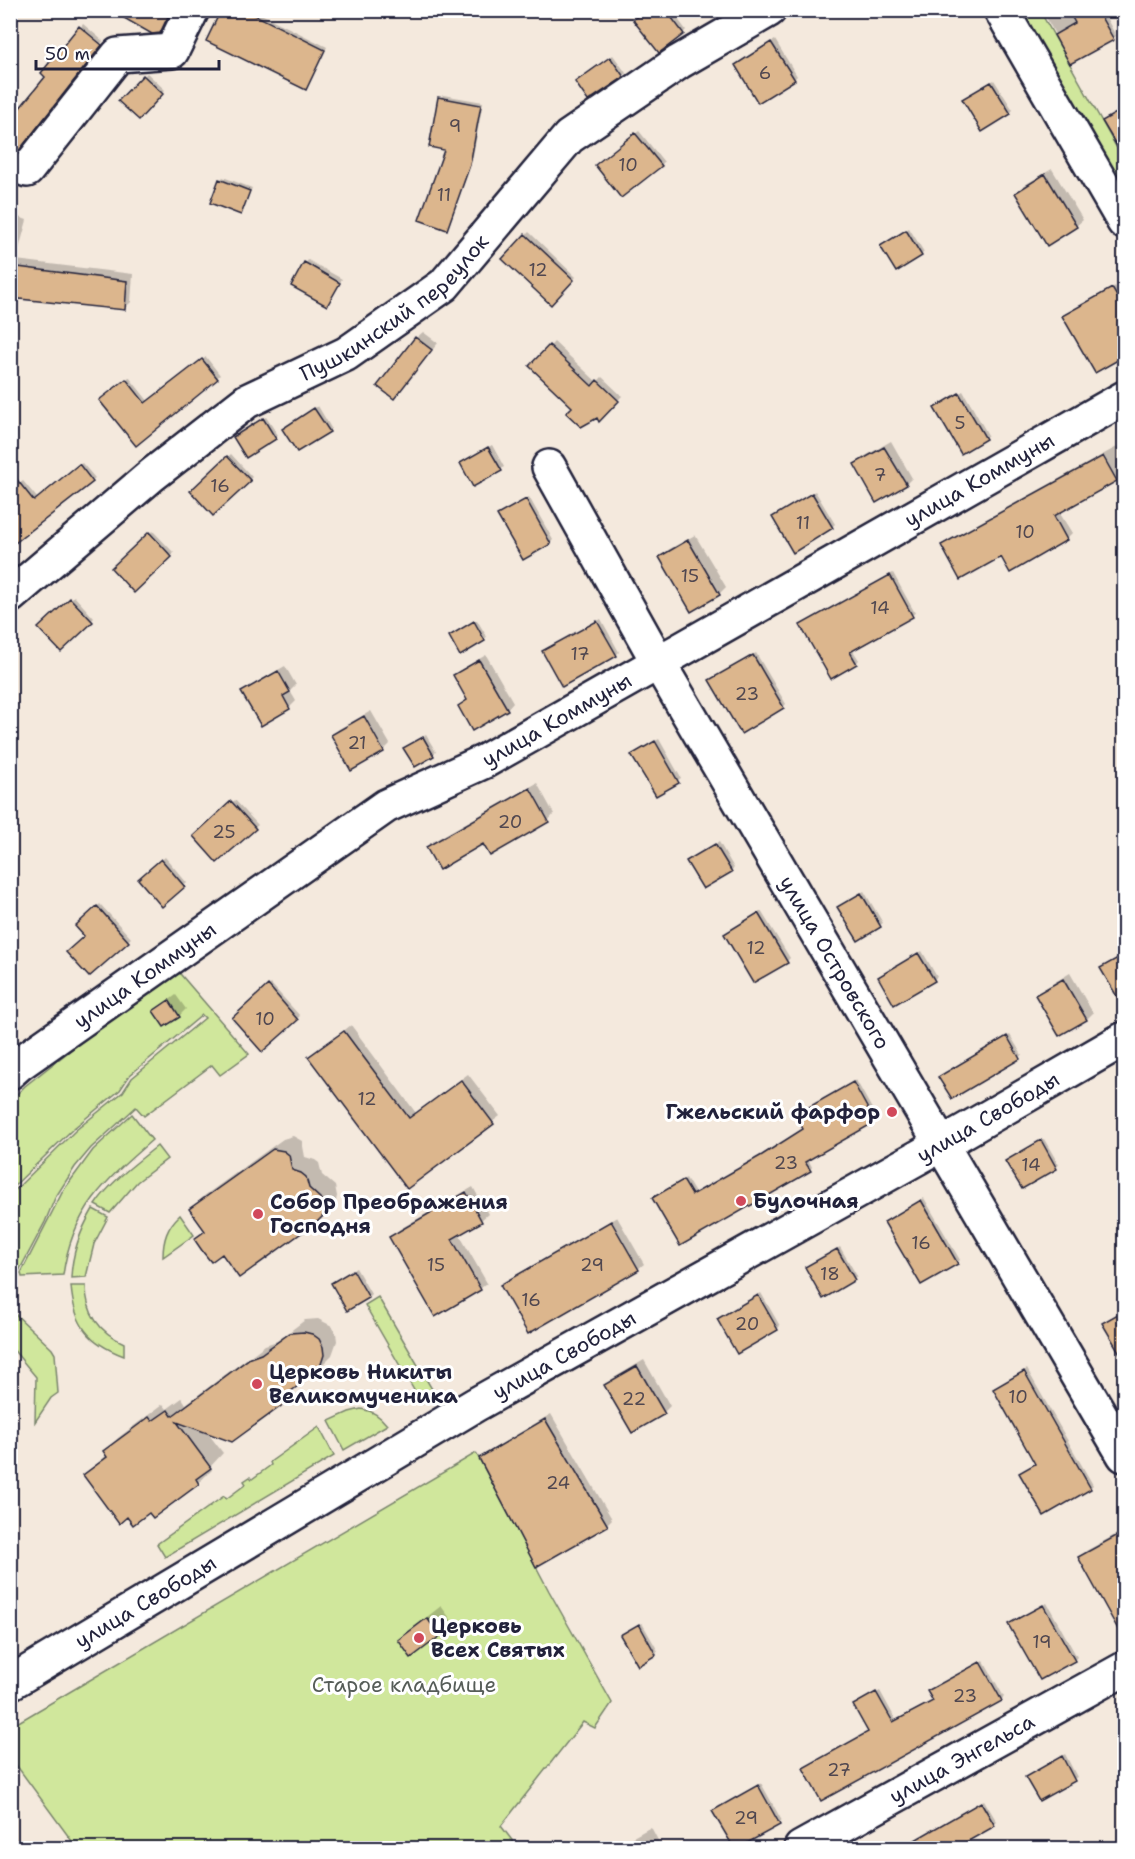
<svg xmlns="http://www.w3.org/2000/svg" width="1135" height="1859" viewBox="0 0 1135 1859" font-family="'Shantell Sans',sans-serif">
	<rect width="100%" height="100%" fill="#f4e9dd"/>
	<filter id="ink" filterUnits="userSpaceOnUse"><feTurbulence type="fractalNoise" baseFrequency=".0167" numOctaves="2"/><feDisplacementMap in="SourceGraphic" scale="12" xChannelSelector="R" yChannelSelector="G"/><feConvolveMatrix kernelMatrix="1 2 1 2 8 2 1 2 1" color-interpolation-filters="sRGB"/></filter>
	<g filter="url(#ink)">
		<!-- green -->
		<path fill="#d0e79c" stroke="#79846c" stroke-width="1.5" d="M 1028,11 L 1040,11 L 1124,161 L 1124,195 L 1020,14 Z
			M 175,968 L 249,1054 L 220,1075 L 212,1065 L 144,1116 L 136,1107 L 91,1148 L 75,1167 L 55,1198 L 45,1222 L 19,1271 L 17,1272 L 11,1246 L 11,1194 L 76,1130 L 123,1092 L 132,1078 L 205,1018 L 202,1015 L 130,1075 L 120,1090 L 74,1128 L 11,1189 L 11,1100 L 25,1086 Z
			M 132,1114 L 152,1140 C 105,1181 72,1210 63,1275 L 22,1277 L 21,1273 L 63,1191 L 93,1150 Z
			M 157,1146 L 167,1159 L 137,1182 L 110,1213 L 95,1205 C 111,1181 135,1164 157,1146 Z
			M 93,1209 L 108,1217 L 94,1244 L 86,1277 L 71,1278 C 72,1252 80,1231 93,1209 Z
			M 180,1215 L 194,1235 L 163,1257 C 163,1240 167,1227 180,1215 Z
			M 71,1286 L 86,1286 C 86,1314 99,1332 124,1343 L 124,1356 C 89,1343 74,1325 71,1286 Z
			M 378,1297 L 436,1396 L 422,1404 L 365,1305 Z
			M 11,1310 L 52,1349 L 55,1354 L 58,1393 L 51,1398 L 35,1422 L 36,1377 L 11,1347 Z
			M 361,1409 C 373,1411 380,1416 387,1425 L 344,1450 L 329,1421 L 349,1412 Z
			M 319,1427 L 334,1456 L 165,1557 L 157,1544 L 224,1496 L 226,1499 L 246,1484 L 244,1481 L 250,1477 L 252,1479 L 271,1465 L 270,1462 Z
			M 476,1453 L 549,1591 L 612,1703 L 595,1728 L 583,1722 L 501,1826 L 518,1848 L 77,1848 L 11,1758 L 10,1727 Z"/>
		<!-- shadow -->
		<path fill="#0003" d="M 223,10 L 253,10 L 327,47 L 308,85 L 306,88 Z
			M 647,10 L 671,10 L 686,30 L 683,33 Z
			M 1042,10 L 1102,10 L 1116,36 L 1070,62 Z
			M 83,24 L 103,41 L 10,162 L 10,122 L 47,76 Z
			M 775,40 L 797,76 L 794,79 L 739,62 Z
			M 613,55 L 626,73 L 623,76 L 579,79 Z
			M 147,73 L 165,90 L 139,118 L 121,101 Z
			M 994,80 L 1013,110 L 1010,113 L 967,96 Z
			M 443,95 L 483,102 L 472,161 L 449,225 L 446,228 L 446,149 L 440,98 Z
			M 639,131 L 664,162 L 661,165 L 599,162 Z
			M 1052,169 L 1083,220 L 1076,226 L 1017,193 L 1023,186 Z
			M 223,177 L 252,188 L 241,213 L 220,180 Z
			M 10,214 L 27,220 L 16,260 L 133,274 L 131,302 L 124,309 L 10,297 Z
			M 909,228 L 924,252 L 921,255 L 881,246 Z
			M 529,232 L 576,277 L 551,303 L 504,258 Z
			M 308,260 L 342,279 L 327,304 L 306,263 Z
			M 1115,286 L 1124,303 L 1124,354 L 1063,316 Z
			M 423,332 L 438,343 L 394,397 L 416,338 Z
			M 554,342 L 597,382 L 602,377 L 622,396 L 599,420 L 597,416 L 574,406 L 531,366 Z
			M 206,357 L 220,375 L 136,444 L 104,398 L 129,377 L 149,402 Z
			M 963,391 L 988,435 L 961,452 L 939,406 Z
			M 318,406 L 331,428 L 329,431 L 287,426 Z
			M 266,417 L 278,435 L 275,438 L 238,434 Z
			M 891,441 L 912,478 L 906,484 L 855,465 L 862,458 Z
			M 1124,443 L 1124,475 L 1059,512 L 1072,533 L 1066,539 L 1002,555 L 943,545 L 948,540 Z
			M 492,445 L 504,467 L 474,485 L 462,463 Z
			M 231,454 L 252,477 L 213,514 L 192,491 Z
			M 82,463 L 95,478 L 10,545 L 10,491 L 23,481 L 38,499 Z
			M 815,491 L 835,524 L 832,527 L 777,515 Z
			M 529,497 L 553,540 L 550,543 L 502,513 Z
			M 153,531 L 174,553 L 134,591 L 113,568 Z
			M 695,535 L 726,587 L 719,594 L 661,557 L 668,550 Z
			M 893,573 L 915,613 L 852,649 L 859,660 L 856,663 L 805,623 Z
			M 74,596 L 94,618 L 61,650 L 40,628 Z
			M 601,619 L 619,652 L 616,655 L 547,649 Z
			M 477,620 L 487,637 L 460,653 L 451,636 Z
			M 756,653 L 786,704 L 783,707 L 711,680 Z
			M 486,655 L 513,702 L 507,709 L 460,706 L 468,698 L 455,675 L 462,669 Z
			M 285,666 L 296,685 L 290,691 L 296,701 L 289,708 L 261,724 L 243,692 L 250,686 Z
			M 371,711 L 390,744 L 383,751 L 352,768 L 333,735 L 339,729 Z
			M 426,735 L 436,752 L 415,765 L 408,745 Z
			M 659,739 L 681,778 L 656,794 L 636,752 Z
			M 537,783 L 554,814 L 548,821 L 484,842 L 428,847 L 434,841 Z
			M 235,800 L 258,825 L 217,861 L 195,836 Z
			M 719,842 L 734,868 L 731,871 L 688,861 Z
			M 165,857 L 187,883 L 163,905 L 140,879 Z
			M 864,891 L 883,923 L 858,939 L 839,907 Z
			M 100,904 L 131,938 L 90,975 L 86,936 L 77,926 Z
			M 761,911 L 790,958 L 787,961 L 726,934 Z
			M 922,951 L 937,977 L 895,1003 L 882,975 Z
			M 1070,973 L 1093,1013 L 1087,1019 L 1060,1034 L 1037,995 L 1044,989 Z
			M 271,984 L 300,1016 L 262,1050 L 234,1018 Z
			M 176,995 L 186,1009 L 179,1016 L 155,1011 Z
			M 10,1005 L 19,1014 L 10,1023 Z
			M 351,1025 L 416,1113 L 468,1074 L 500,1116 L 407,1187 L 310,1058 Z
			M 1010,1035 L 1022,1055 L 952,1097 L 943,1074 Z
			M 856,1080 L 877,1118 L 875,1121 L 808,1159 L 812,1167 L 810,1170 L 681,1244 L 657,1195 L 686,1178 L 695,1193 L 767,1152 L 805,1129 L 800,1112 Z
			M 1124,1093 L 1124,1106 L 1119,1097 Z
			M 293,1136 L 302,1141 L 305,1157 L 315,1160 L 319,1163 L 322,1175 L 335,1186 L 337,1196 L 336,1201 L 322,1215 L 222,1252 L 196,1239 L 206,1230 L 191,1209 L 204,1196 L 283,1139 Z
			M 1044,1139 L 1059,1165 L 1022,1187 L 1010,1158 Z
			M 473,1187 L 488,1214 L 481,1220 L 459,1234 L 487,1283 L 480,1289 L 393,1236 L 400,1229 Z
			M 924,1198 L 960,1260 L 957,1263 L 886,1222 Z
			M 617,1217 L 644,1264 L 638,1269 L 529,1332 L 502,1285 L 507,1280 Z
			M 840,1247 L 857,1276 L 824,1297 L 810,1265 Z
			M 356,1268 L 371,1294 L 368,1297 L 335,1281 Z
			M 761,1293 L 780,1326 L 777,1329 L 719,1319 Z
			M 318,1319 L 332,1326 L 336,1333 L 337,1341 L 332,1355 L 318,1369 L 300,1382 L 283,1403 L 207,1432 L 223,1453 L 210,1467 L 212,1470 L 198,1483 L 150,1511 L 128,1515 L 85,1475 L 108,1454 L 105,1451 L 118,1438 L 163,1404 L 167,1409 L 182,1398 L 186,1404 L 265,1345 L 277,1341 L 305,1320 Z
			M 644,1360 L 670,1406 L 664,1412 L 605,1385 L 612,1379 Z
			M 1027,1369 L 1093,1485 L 1090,1488 L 1036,1464 L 995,1389 Z
			M 551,1414 L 612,1519 L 607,1524 L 480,1458 L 486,1453 Z
			M 1124,1530 L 1124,1631 L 1080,1558 L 1086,1551 Z
			M 1047,1603 L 1077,1657 L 1074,1660 L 1013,1621 Z
			M 441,1606 L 452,1621 L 439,1635 L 400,1641 L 414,1627 Z
			M 642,1623 L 658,1651 L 655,1654 L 625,1633 Z
			M 983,1660 L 1004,1697 L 1001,1700 L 870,1732 L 858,1703 L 880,1691 L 896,1720 L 934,1700 L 932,1688 Z
			M 1065,1754 L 1077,1777 L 1039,1799 L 1027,1777 Z
			M 761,1783 L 782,1821 L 735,1848 L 714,1811 Z
			M 984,1800 L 997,1822 L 994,1825 L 950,1848 L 900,1848 Z
			M 651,1827 L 662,1848 L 625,1848 L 623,1844 L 626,1841 Z"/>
		<!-- building -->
		<path fill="#dcb68d" stroke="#22223b" stroke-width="1.5" d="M 110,10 L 171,10 L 160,33 L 152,34 Z
			M 221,10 L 245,10 L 325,50 L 306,90 L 206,41 Z
			M 645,10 L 666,10 L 684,34 L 659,53 L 633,20 Z
			M 1068,10 L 1097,10 L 1114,40 L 1070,64 L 1054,35 L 1075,23 Z
			M 79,26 L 102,45 L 10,162 L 10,120 L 45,77 L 41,73 Z
			M 771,42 L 795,80 L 758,103 L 735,65 Z
			M 610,57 L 624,77 L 588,101 L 575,82 Z
			M 143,75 L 163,94 L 139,120 L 118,101 Z
			M 991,82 L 1011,114 L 982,132 L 962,99 Z
			M 438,97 L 481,105 L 470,165 L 447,230 L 419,220 L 444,150 L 429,147 Z
			M 1125,108 L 1125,160 L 1102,121 Z
			M 635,133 L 662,166 L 621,198 L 595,165 Z
			M 1045,174 L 1077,227 L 1047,246 L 1015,193 Z
			M 219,179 L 250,191 L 241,215 L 210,203 Z
			M 906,230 L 922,256 L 896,272 L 880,246 Z
			M 525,234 L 574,280 L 551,305 L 502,259 Z
			M 304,262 L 340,283 L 327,306 L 291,286 Z
			M 10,266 L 127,281 L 125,310 L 10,298 Z
			M 1112,288 L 1125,310 L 1125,356 L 1095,373 L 1062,316 Z
			M 415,337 L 432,350 L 394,399 L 377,386 Z
			M 549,345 L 592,386 L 597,380 L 619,401 L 599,422 L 597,418 L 581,427 L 566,413 L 572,407 L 529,366 Z
			M 202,359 L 218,379 L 136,446 L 99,400 L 126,379 L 145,403 Z
			M 959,393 L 986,439 L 961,454 L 934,408 Z
			M 314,408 L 330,432 L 297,452 L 282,429 Z
			M 263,418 L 276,439 L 246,458 L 233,437 Z
			M 488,447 L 502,471 L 473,487 L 460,463 Z
			M 884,447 L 907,485 L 876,503 L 854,464 Z
			M 227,456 L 251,481 L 213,516 L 190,491 Z
			M 1103,456 L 1117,481 L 1054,516 L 1067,540 L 1010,573 L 1001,557 L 960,580 L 941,545 Z
			M 79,464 L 93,482 L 10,547 L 10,471 L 34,501 Z
			M 812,493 L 833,528 L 793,553 L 772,517 Z
			M 526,499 L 551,544 L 523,560 L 497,515 Z
			M 149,532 L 172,557 L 134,593 L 111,568 Z
			M 688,540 L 720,595 L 691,612 L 659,557 Z
			M 890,575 L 913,617 L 850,652 L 857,664 L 831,679 L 800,625 Z
			M 70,598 L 93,622 L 61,652 L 38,628 Z
			M 474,621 L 485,641 L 460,656 L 449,636 Z
			M 597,621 L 617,656 L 562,687 L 542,651 Z
			M 753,655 L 784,708 L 741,734 L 709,680 Z
			M 479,660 L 508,710 L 472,731 L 458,706 L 467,700 L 453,675 Z
			M 278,671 L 290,692 L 283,696 L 290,709 L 261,726 L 241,692 Z
			M 364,716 L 384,752 L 351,771 L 331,735 Z
			M 423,737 L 434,756 L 415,767 L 403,748 Z
			M 655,741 L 679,783 L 656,796 L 631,755 Z
			M 530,788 L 549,822 L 490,856 L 483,844 L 439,870 L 426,847 Z
			M 231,801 L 256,829 L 217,863 L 193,836 Z
			M 715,844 L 732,872 L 703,889 L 686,861 Z
			M 161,859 L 185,887 L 162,907 L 138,879 Z
			M 861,893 L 881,927 L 858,941 L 837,907 Z
			M 97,906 L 129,942 L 89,977 L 66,952 L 84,936 L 75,926 Z
			M 758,913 L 788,963 L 753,983 L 724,934 Z
			M 918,953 L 935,981 L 894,1005 L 878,977 Z
			M 1125,954 L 1125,1010 L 1100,968 Z
			M 1063,979 L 1087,1020 L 1059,1036 L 1035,995 Z
			M 268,985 L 298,1020 L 262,1052 L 232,1018 Z
			M 169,1000 L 180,1017 L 164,1027 L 153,1011 Z
			M 344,1031 L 409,1118 L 461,1080 L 494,1124 L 407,1189 L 308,1057 Z
			M 1007,1036 L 1020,1059 L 952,1099 L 938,1077 Z
			M 853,1082 L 875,1122 L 805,1162 L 811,1171 L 680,1246 L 652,1198 L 683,1180 L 692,1195 L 762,1155 L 803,1129 L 795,1115 Z
			M 1041,1140 L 1057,1169 L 1022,1189 L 1005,1161 Z
			M 273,1149 L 284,1151 L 289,1155 L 292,1170 L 301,1173 L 306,1177 L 309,1188 L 322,1200 L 325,1211 L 323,1216 L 318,1221 L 239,1278 L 222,1254 L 211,1262 L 203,1252 L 194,1239 L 205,1231 L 189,1209 Z
			M 466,1192 L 482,1222 L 452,1239 L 481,1290 L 435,1317 L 389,1237 Z
			M 921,1200 L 958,1264 L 921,1285 L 884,1222 Z
			M 611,1221 L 639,1270 L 528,1334 L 500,1285 Z
			M 837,1249 L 855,1280 L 823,1299 L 805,1267 Z
			M 353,1270 L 369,1298 L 347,1311 L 331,1283 Z
			M 758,1295 L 778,1330 L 737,1354 L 717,1319 Z
			M 1125,1310 L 1125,1362 L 1102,1323 Z
			M 304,1332 L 312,1334 L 319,1339 L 323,1347 L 324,1355 L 319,1370 L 290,1392 L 284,1404 L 232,1442 L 177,1422 L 211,1468 L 196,1479 L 199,1484 L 153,1518 L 149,1513 L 133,1525 L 127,1517 L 119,1524 L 83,1475 L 107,1457 L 103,1451 L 149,1417 L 152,1421 L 168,1410 L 172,1416 L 250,1358 L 261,1354 L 290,1333 Z
			M 637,1366 L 665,1414 L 632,1433 L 604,1385 Z
			M 1024,1371 L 1091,1489 L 1044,1516 L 1019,1473 L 1035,1464 L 993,1389 Z
			M 545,1419 L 608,1526 L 536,1567 L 479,1458 Z
			M 1118,1535 L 1125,1548 L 1125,1642 L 1078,1557 Z
			M 1043,1605 L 1075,1661 L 1040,1680 L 1008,1624 Z
			M 427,1618 L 440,1636 L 411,1658 L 398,1640 Z
			M 639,1624 L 656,1655 L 638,1666 L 620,1635 Z
			M 980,1662 L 1002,1701 L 821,1801 L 803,1768 L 868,1732 L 853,1705 L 876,1692 L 893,1722 L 933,1701 L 927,1691 Z
			M 1062,1756 L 1075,1781 L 1039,1801 L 1025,1777 Z
			M 758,1785 L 780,1825 L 738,1848 L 734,1848 L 712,1811 Z
			M 981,1802 L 995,1826 L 956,1848 L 901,1848 Z"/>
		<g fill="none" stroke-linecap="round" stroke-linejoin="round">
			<!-- minor casing -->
			<g stroke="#22223b" stroke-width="38">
				<g id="minor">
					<path d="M 1001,10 L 1124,222"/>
					<path d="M 27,170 L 118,55 L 172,51 L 192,10"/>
					<path id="s1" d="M 549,467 L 658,662 L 1124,1455"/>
					<path id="s2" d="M 10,596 L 152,475 L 247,401 L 346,354 L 444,285 L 569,137 L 679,62 L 769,10"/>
					<path id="s3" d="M 10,1072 L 19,1064 L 386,806 L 485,761 L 1124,398"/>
					<path id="s4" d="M 10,1683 L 475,1405 L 942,1144 L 1124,1039"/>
					<path id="s5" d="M 801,1848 L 1124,1669"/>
				</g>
			</g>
			<!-- minor -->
			<use href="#minor" stroke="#fff" stroke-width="33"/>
		</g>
	</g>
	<!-- markers -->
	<g fill="#d1495b" stroke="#fff" stroke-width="2">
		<circle cx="892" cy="1112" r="6"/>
		<circle cx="741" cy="1201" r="6"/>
		<circle cx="258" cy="1214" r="6"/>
		<circle cx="257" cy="1384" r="6"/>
		<circle cx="419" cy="1638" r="6"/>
	</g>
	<g text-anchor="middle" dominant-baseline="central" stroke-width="6" stroke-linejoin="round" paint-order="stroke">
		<!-- number labels -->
		<g font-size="18" fill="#504750">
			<text x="765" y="73">6</text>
			<text x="455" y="126">9</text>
			<text x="628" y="165">10</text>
			<text x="444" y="195">11</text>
			<text x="538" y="270">12</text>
			<text x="960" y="423">5</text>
			<text x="880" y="475">7</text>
			<text x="220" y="486">16</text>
			<text x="803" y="523">11</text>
			<text x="1025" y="532">10</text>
			<text x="690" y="576">15</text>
			<text x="880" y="608">14</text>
			<text x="580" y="654">17</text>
			<text x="747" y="694">23</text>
			<text x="357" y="743">21</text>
			<text x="510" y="822">20</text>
			<text x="224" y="832">25</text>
			<text x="756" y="948">12</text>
			<text x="265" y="1019">10</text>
			<text x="367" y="1099">12</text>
			<text x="786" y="1163">23</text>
			<text x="1031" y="1165">14</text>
			<text x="921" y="1243">16</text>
			<text x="436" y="1265">15</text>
			<text x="592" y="1265">29</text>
			<text x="830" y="1274">18</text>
			<text x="531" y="1300">16</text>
			<text x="747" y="1324">20</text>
			<text x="1018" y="1397">10</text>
			<text x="634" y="1399">22</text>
			<text x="558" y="1483">24</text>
			<text x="1042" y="1642">19</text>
			<text x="965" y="1696">23</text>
			<text x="839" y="1770">27</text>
			<text x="746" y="1818">29</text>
		</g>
		<!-- street labels -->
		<g font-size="21" fill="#22223b" stroke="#fff">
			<text stroke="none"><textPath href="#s2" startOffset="483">Пушкинский переулок</textPath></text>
			<text stroke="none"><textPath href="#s3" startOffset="1138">улица Коммуны</textPath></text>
			<text stroke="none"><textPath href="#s3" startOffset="652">улица Коммуны</textPath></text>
			<text stroke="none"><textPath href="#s1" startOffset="572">улица Островского</textPath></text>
			<text stroke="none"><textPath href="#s3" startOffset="166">улица Коммуны</textPath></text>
			<text stroke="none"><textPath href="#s4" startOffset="1130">улица Свободы</textPath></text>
			<text stroke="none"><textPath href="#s4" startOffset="644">улица Свободы</textPath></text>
			<text stroke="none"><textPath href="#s4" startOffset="158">улица Свободы</textPath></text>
			<text stroke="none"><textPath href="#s5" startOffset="184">улица Энгельса</textPath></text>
		</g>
		<!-- poi labels -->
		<g font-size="21" font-weight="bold" fill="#22223b" stroke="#fff" text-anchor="start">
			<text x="880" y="1112" text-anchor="end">Гжельский фарфор</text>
			<text x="753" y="1201">Булочная</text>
			<text x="270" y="1202">Собор Преображения<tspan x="270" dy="24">Господня</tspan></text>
			<text x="269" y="1372">Церковь Никиты<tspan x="269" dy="24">Великомученика</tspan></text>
			<text x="431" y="1626">Церковь<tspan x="431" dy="24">Всех Святых</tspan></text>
		</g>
		<!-- park labels -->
		<g font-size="21" fill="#565d58" stroke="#fff">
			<text x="404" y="1685">Старое кладбище</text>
		</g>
	</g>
	<!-- margin -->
	<rect width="1135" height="1859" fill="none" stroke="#fff" stroke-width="36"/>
	<rect x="18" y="18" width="1099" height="1823" fill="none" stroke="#22223b" stroke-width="2" filter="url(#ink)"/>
	<!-- scale -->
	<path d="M36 60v9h183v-9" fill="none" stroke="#22223b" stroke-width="3"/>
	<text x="45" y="60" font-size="18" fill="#22223b" stroke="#ffffff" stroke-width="4.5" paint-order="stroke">50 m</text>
</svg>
